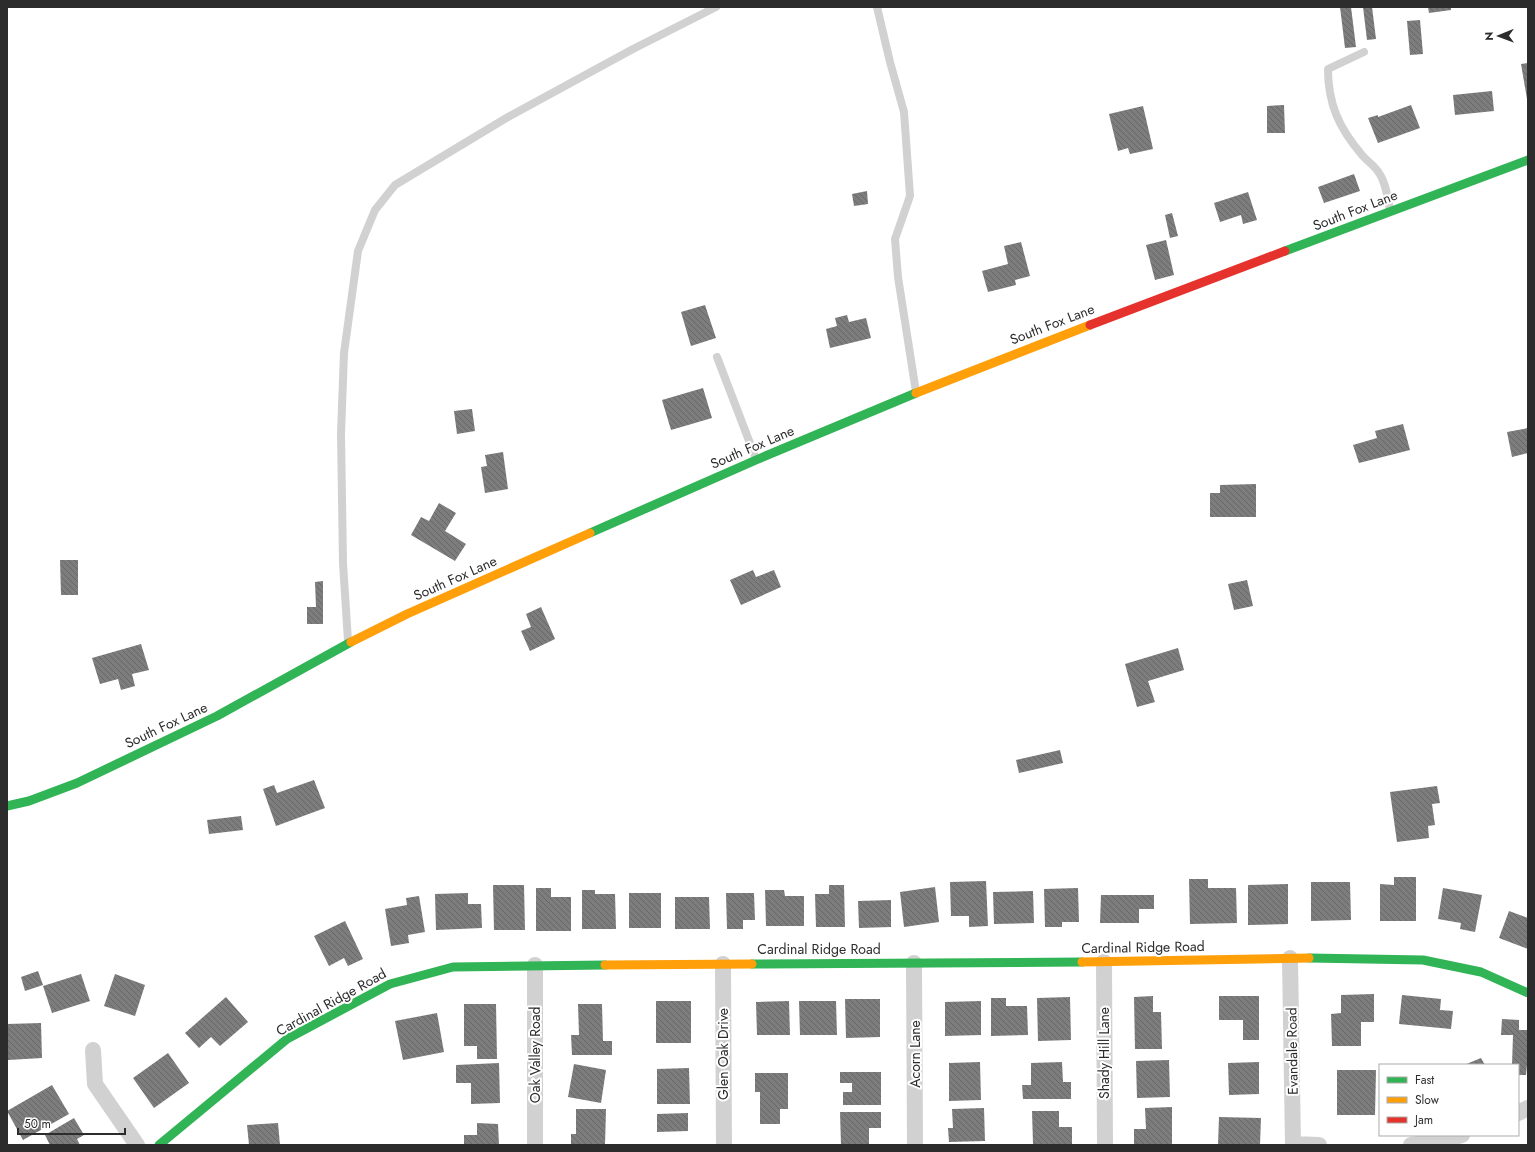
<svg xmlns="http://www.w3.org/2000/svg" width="1535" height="1152" viewBox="0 0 1535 1152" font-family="Jost,sans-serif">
	<defs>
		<pattern id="building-back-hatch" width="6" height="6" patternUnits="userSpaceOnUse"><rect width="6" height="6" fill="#7d7d7d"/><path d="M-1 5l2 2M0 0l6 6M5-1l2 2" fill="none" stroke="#676767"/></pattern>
	</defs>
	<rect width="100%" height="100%" fill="#fff"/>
	<!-- building -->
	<path fill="url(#building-back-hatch)" d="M 1340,7 L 1351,7 L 1356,47 L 1345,48 Z
		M 1363,7 L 1372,7 L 1376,39 L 1367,40 Z
		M 1428,7 L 1451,7 L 1451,10 L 1429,13 Z
		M 1420,20 L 1423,54 L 1410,55 L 1407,21 Z
		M 1528,63 L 1528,99 L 1527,99 L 1521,64 Z
		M 1492,91 L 1494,111 L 1455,115 L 1453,95 Z
		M 1284,105 L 1285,133 L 1267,133 L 1267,106 Z
		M 1411,105 L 1420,128 L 1378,143 L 1368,118 L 1378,115 L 1378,117 Z
		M 1143,106 L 1153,149 L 1130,154 L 1128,148 L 1118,151 L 1109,114 Z
		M 1354,174 L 1360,191 L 1324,203 L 1318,187 Z
		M 867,191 L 868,204 L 854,206 L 852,194 Z
		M 1248,192 L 1257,220 L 1243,224 L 1241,215 L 1220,222 L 1214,203 Z
		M 1172,213 L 1178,236 L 1170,238 L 1165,215 Z
		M 1166,240 L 1174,275 L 1155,280 L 1146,245 Z
		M 1021,242 L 1030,276 L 1015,280 L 1016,285 L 988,292 L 982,271 L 1008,264 L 1004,246 Z
		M 705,305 L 716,338 L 691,346 L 681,312 Z
		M 847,315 L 849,322 L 866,318 L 871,338 L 830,348 L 826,329 L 837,326 L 835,318 Z
		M 703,388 L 712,418 L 671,430 L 662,400 Z
		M 472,409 L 475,431 L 457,434 L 454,411 Z
		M 1403,424 L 1410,450 L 1359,463 L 1353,445 L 1377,438 L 1375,431 Z
		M 1528,428 L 1528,453 L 1512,457 L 1507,432 Z
		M 503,452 L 508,489 L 485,493 L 481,467 L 487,466 L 485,455 Z
		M 1256,484 L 1256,517 L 1210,517 L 1210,493 L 1220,493 L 1220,485 Z
		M 439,503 L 456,513 L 445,531 L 466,544 L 455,561 L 411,535 L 421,517 L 429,521 Z
		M 60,560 L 78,560 L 78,595 L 61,595 Z
		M 753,570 L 756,577 L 774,570 L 781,587 L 741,605 L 730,580 Z
		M 1247,580 L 1253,606 L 1234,610 L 1228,584 Z
		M 323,581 L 323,624 L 307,624 L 307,607 L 316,607 L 315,582 Z
		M 541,607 L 555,639 L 530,651 L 521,631 L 531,627 L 526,614 Z
		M 141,644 L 149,670 L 132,674 L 135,686 L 121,690 L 118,679 L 100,684 L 92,658 Z
		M 1178,648 L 1184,670 L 1148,681 L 1155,702 L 1137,707 L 1125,664 Z
		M 1060,750 L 1063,763 L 1019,773 L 1016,760 Z
		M 314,780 L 325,808 L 276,826 L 263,789 L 274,785 L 277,793 Z
		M 1437,786 L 1440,803 L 1432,804 L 1435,825 L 1428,826 L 1429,838 L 1397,842 L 1390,792 Z
		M 241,816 L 243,830 L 209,834 L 207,820 Z
		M 1394,877 L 1416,877 L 1416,921 L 1380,921 L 1380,884 L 1394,885 Z
		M 1189,879 L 1208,879 L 1208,888 L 1236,888 L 1237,923 L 1190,924 Z
		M 986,881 L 988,926 L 969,927 L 969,916 L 951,916 L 950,882 Z
		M 1311,882 L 1350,882 L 1351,920 L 1311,921 Z
		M 1288,884 L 1288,924 L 1248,925 L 1248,885 Z
		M 493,885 L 524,885 L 525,930 L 494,930 Z
		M 829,885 L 844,885 L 845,927 L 816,927 L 815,894 L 829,894 Z
		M 935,887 L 939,922 L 904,927 L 900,892 Z
		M 536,888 L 551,888 L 551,897 L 571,897 L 571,931 L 536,931 Z
		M 1078,888 L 1079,922 L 1062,922 L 1062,927 L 1045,927 L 1044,889 Z
		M 1443,888 L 1482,895 L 1475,932 L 1460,929 L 1461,923 L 1438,919 Z
		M 582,890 L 595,890 L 595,894 L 615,894 L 616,929 L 582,929 Z
		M 765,890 L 784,890 L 785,896 L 804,896 L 804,926 L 766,926 Z
		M 1033,891 L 1034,923 L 994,924 L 993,892 Z
		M 468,893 L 468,904 L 481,904 L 482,928 L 436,930 L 435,894 Z
		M 629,893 L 661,893 L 661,928 L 629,928 Z
		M 726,893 L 754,893 L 755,920 L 743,920 L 743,929 L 727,929 Z
		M 1101,895 L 1154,895 L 1154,909 L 1139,909 L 1139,923 L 1100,923 Z
		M 419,896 L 425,932 L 408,935 L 409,943 L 391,946 L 385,909 L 407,905 L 406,898 Z
		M 675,897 L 709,897 L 710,929 L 675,929 Z
		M 891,900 L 891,927 L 859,928 L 858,901 Z
		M 1509,911 L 1528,918 L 1528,949 L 1499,938 Z
		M 345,921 L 363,959 L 348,966 L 344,958 L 329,966 L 314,936 Z
		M 38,971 L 43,985 L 25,991 L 21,977 Z
		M 81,974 L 90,1001 L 52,1013 L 43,986 Z
		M 115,974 L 145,985 L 135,1016 L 104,1006 Z
		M 1374,994 L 1374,1022 L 1361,1022 L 1361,1046 L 1332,1046 L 1331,1014 L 1341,1013 L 1341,995 Z
		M 1402,995 L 1441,999 L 1440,1010 L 1453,1011 L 1451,1029 L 1399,1024 Z
		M 1153,996 L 1153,1012 L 1161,1012 L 1162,1049 L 1135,1049 L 1134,997 Z
		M 1219,996 L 1259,996 L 1259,1040 L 1243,1040 L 1243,1020 L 1219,1020 Z
		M 226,997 L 248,1022 L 220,1046 L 211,1037 L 199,1048 L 185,1033 Z
		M 1070,997 L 1071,1040 L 1038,1041 L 1037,998 Z
		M 991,998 L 1006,998 L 1006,1006 L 1027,1006 L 1028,1035 L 991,1036 Z
		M 845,999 L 880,999 L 880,1037 L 846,1038 Z
		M 656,1001 L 691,1001 L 691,1043 L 656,1043 Z
		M 789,1001 L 790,1035 L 757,1035 L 756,1002 Z
		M 799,1001 L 836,1001 L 837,1035 L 800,1035 Z
		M 981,1001 L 981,1035 L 945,1036 L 945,1002 Z
		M 464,1004 L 496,1004 L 497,1059 L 477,1059 L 477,1046 L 464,1046 Z
		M 578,1004 L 602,1004 L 603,1041 L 612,1041 L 612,1055 L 572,1055 L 571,1035 L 579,1035 Z
		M 437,1013 L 444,1052 L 403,1060 L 395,1021 Z
		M 1502,1019 L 1519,1020 L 1519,1030 L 1528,1030 L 1528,1065 L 1527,1065 L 1526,1075 L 1518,1075 L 1518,1065 L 1512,1065 L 1513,1035 L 1501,1035 Z
		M 41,1023 L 42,1058 L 8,1060 L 7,1024 Z
		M 168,1053 L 189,1083 L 154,1108 L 133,1078 Z
		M 1481,1058 L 1485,1065 L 1464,1065 Z
		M 1169,1060 L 1170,1097 L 1137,1098 L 1136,1061 Z
		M 980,1062 L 981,1100 L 949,1101 L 949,1063 Z
		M 1062,1062 L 1063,1082 L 1071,1082 L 1071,1099 L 1023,1099 L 1022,1085 L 1031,1085 L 1031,1063 Z
		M 1259,1062 L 1259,1094 L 1229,1095 L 1228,1063 Z
		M 499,1063 L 500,1103 L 471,1104 L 471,1083 L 456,1083 L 456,1065 Z
		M 574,1064 L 606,1070 L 601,1103 L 568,1097 Z
		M 689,1068 L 690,1104 L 657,1104 L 657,1069 Z
		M 1337,1070 L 1376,1070 L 1375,1115 L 1337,1115 Z
		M 840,1072 L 881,1072 L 881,1105 L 843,1105 L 843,1092 L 852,1092 L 852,1083 L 840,1083 Z
		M 755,1073 L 788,1073 L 788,1109 L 780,1109 L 780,1124 L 760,1124 L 760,1092 L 755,1092 Z
		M 52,1085 L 69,1114 L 23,1140 L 7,1111 Z
		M 1172,1107 L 1172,1145 L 1134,1145 L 1134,1129 L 1146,1129 L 1145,1108 Z
		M 984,1108 L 985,1141 L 949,1142 L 948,1128 L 953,1128 L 952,1109 Z
		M 576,1109 L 606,1109 L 605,1145 L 571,1145 L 571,1134 L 576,1134 Z
		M 1032,1111 L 1059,1111 L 1059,1127 L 1072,1127 L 1072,1144 L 1033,1144 Z
		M 840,1112 L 881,1112 L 881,1128 L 869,1128 L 869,1145 L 841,1145 Z
		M 688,1113 L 688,1131 L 657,1132 L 657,1114 Z
		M 1219,1117 L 1261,1118 L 1260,1145 L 1218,1145 Z
		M 74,1118 L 84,1135 L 77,1139 L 80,1145 L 50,1145 L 45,1135 Z
		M 278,1123 L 280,1145 L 249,1145 L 247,1125 Z
		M 477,1123 L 498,1124 L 499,1145 L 464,1145 L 464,1135 L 477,1135 Z"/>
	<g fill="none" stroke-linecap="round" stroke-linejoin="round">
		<!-- lane -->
		<path stroke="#d1d1d1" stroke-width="8" d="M 877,7 L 890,62 L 904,112 L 910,196 L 895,239 L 898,277 L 916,392
			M 1364,52 L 1328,69 C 1328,104 1339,128 1362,155 C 1367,161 1375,166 1379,173 C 1386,183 1388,199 1390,211
			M 717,357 L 756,459
			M 348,641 L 343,563 L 341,434 L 344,353 L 358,251 L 375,210 L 395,185 L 508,117 L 633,49 L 716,7"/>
		<!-- street -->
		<path stroke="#d1d1d1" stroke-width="16" d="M 1290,958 L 1293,1145
			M 1104,962 L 1105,1145
			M 914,963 L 915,1145
			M 723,964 L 724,1145
			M 535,965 L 535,1145
			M 93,1050 L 95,1084 L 137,1145
			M 1518,1113 L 1528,1108
			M 1293,1144 L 1319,1145
			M 1411,1145 L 1436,1142 L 1462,1135"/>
		<!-- fast -->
		<path stroke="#30b455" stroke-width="9" d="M 1285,251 L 1528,160
			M 590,533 L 756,460 L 916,393
			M 7,806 L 29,801 L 77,783 L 217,716 L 351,642
			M 1309,958 L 1423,960 L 1481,972 L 1528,993
			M 752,964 L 1082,962
			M 159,1145 L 287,1039 L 390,984 L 453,967 L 605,965"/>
		<!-- slow -->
		<path stroke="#ff9f0a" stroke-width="9" d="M 916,393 L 1090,325
			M 351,642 L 407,614 L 590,533
			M 1082,962 L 1309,958
			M 605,965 L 752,964"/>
		<!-- jam -->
		<path stroke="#e5322d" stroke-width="9" d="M 1090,325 L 1285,251"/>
	</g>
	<g text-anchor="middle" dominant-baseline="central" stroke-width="4" stroke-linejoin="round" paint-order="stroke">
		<!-- street labels -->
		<g font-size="14" fill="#2c2c2c" stroke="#fff">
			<text transform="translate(1355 210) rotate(-21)">South Fox Lane</text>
			<text transform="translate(1052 324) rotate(-21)">South Fox Lane</text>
			<text transform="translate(752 447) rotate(-23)">South Fox Lane</text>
			<text transform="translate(455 578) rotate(-24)">South Fox Lane</text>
			<text transform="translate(166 725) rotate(-25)">South Fox Lane</text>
			<text transform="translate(1143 947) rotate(-1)">Cardinal Ridge Road</text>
			<text x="819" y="949">Cardinal Ridge Road</text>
			<text transform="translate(331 1002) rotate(-29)">Cardinal Ridge Road</text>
			<text transform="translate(1292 1051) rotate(-91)">Evandale Road</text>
			<text transform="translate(1104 1053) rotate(-90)">Shady Hill Lane</text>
			<text transform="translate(723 1054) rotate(-90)">Glen Oak Drive</text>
			<text transform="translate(915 1054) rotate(-90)">Acorn Lane</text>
			<text transform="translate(535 1055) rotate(-90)">Oak Valley Road</text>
		</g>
	</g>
	<!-- border -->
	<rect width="1535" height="1152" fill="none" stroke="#2c2c2c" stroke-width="16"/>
	<!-- legend -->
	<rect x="1379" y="1064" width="140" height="72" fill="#ffffff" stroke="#ababab"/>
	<rect x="1387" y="1077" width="20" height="6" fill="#30b455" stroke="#ababab"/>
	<text x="1415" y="1084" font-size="12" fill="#2c2c2c">Fast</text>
	<rect x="1387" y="1097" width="20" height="6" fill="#ff9f0a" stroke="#ababab"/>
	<text x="1415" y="1104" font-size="12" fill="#2c2c2c">Slow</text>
	<rect x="1387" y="1117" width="20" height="6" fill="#e5322d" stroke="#ababab"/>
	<text x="1415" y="1124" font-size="12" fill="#2c2c2c">Jam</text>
	<!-- north arrow -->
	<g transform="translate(1499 36) rotate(269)" stroke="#ffffff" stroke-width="3" paint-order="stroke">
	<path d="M0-3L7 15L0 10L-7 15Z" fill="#2c2c2c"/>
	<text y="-6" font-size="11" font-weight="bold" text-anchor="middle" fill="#2c2c2c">N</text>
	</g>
	<!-- scale -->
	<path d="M18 1128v6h107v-6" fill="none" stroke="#2c2c2c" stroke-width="2"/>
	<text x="24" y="1128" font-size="12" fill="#2c2c2c" stroke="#ffffff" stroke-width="3" paint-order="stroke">50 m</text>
</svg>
